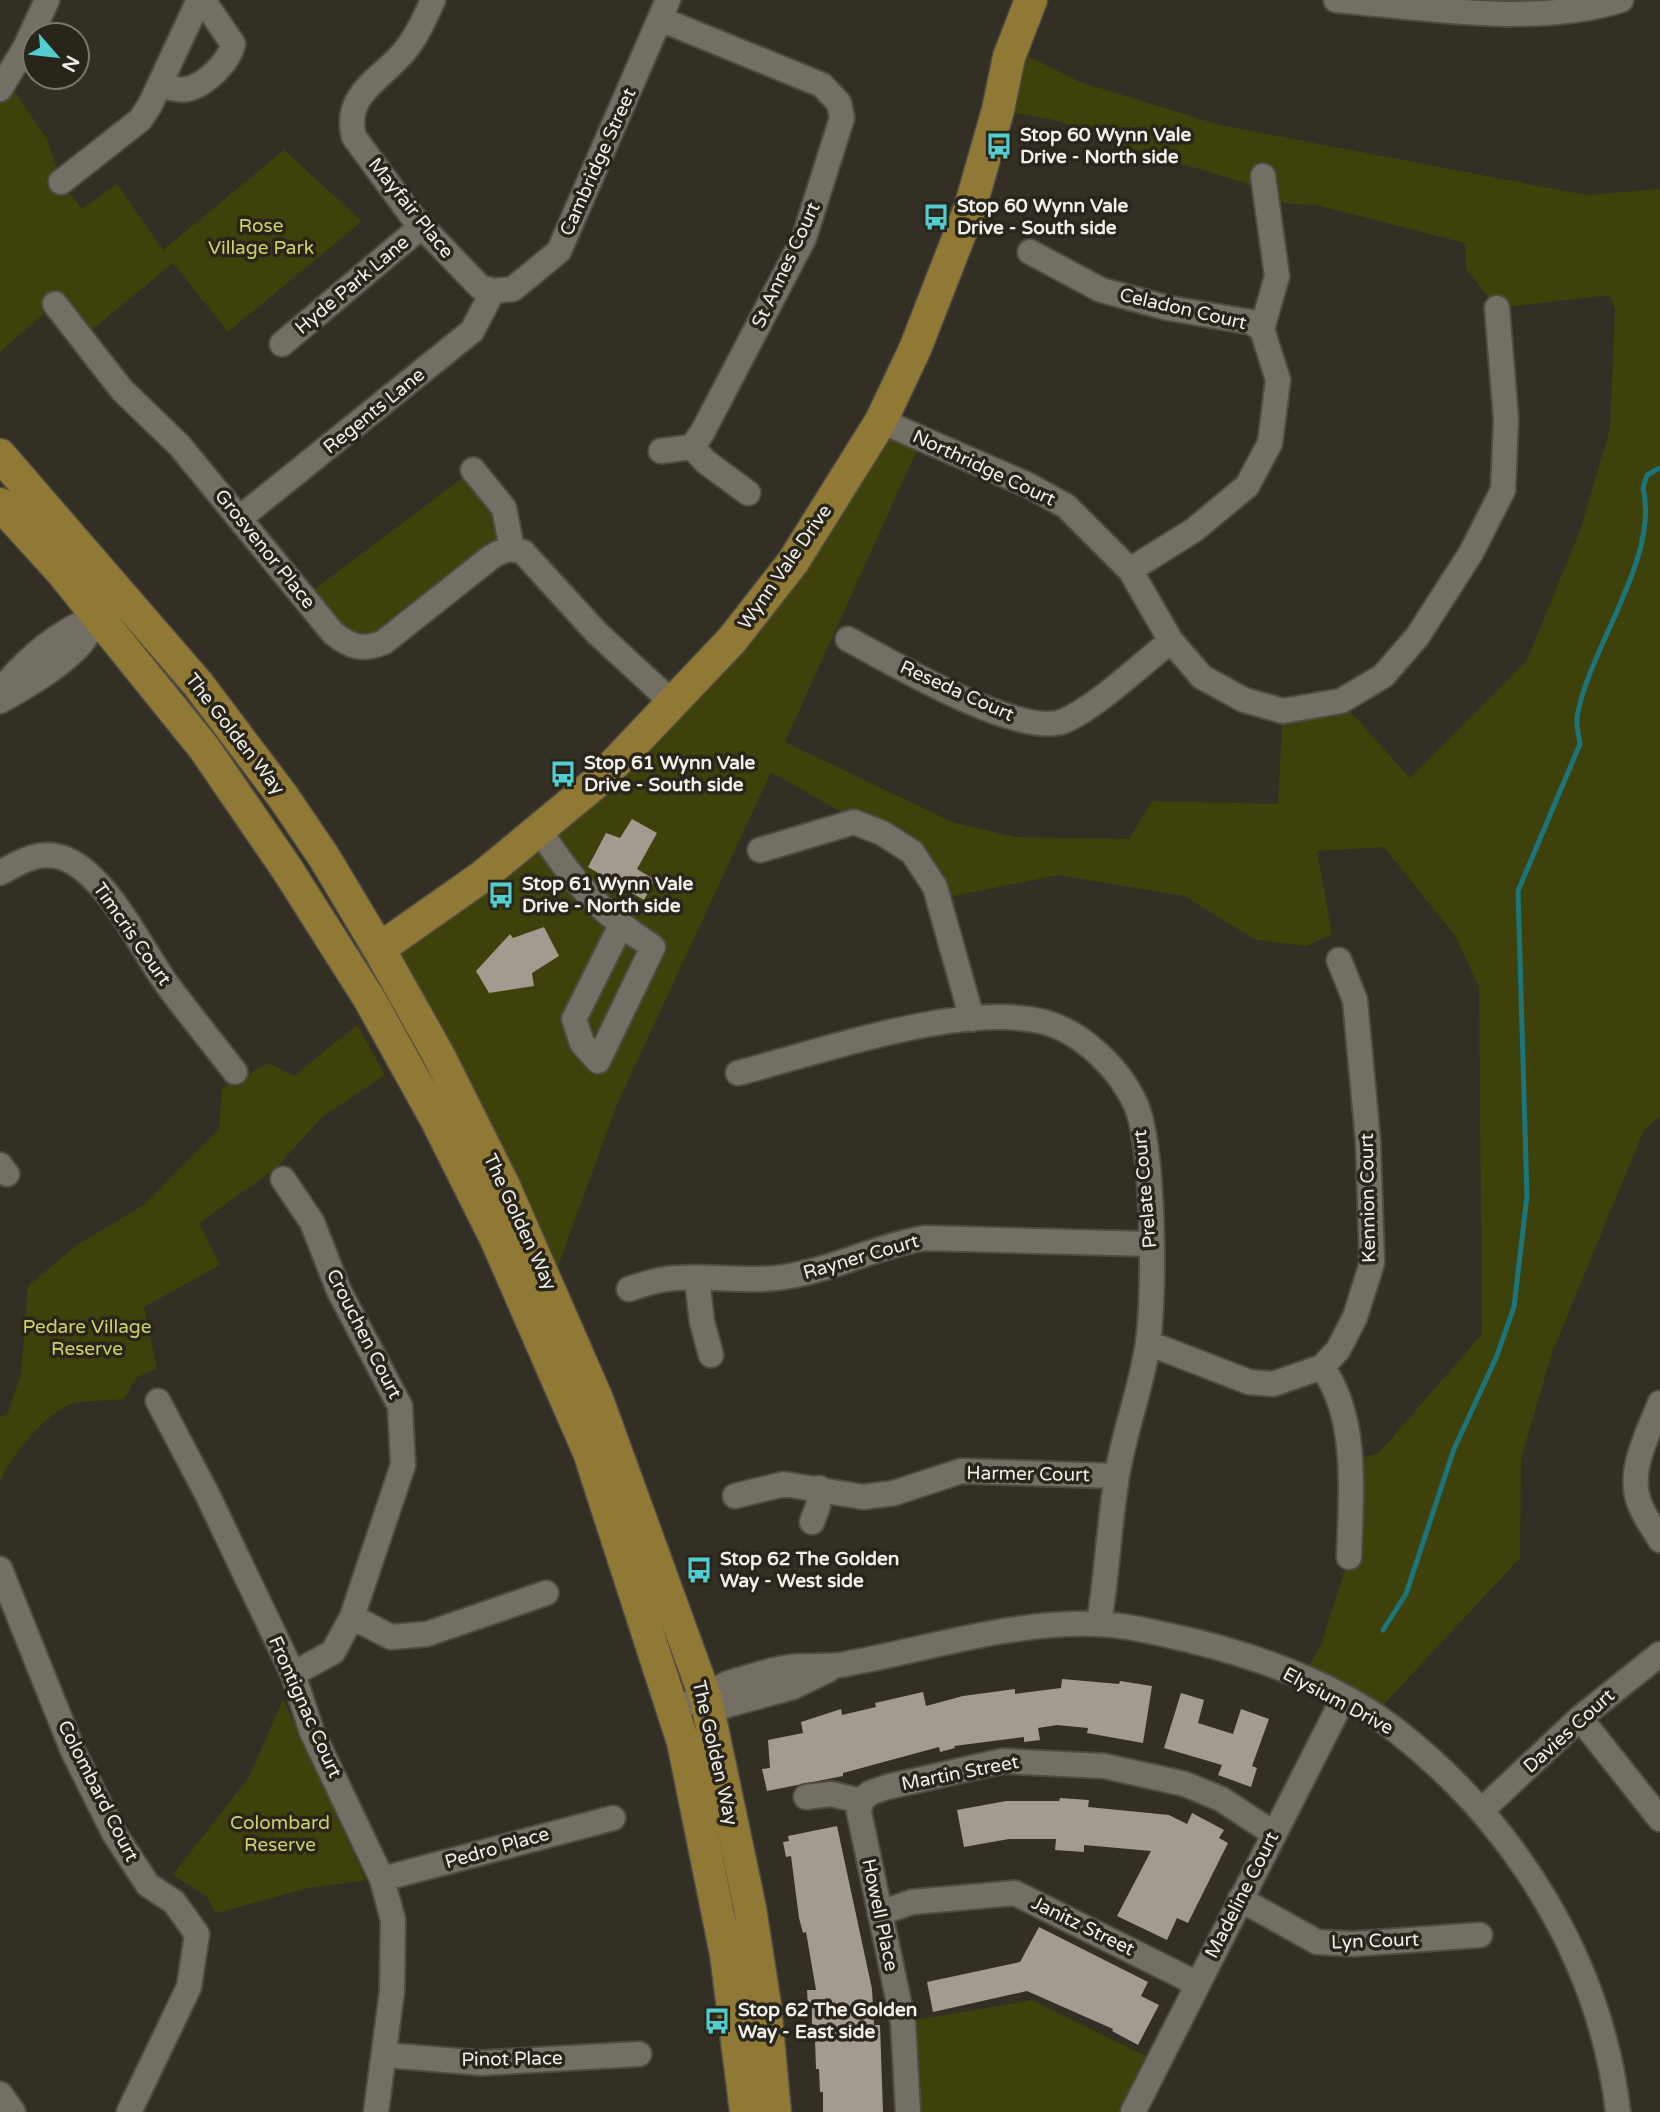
<svg xmlns="http://www.w3.org/2000/svg" width="1660" height="2112" viewBox="0 0 1660 2112" font-family="'Varela Round',sans-serif">
	<rect width="100%" height="100%" fill="#332f25"/>
	<!-- green -->
	<path fill="#3f410a" d="M 1012,48 L 1080,82 L 1220,125 L 1586,195 L 1660,189 L 1660,1116 L 1644,1130 L 1552,1353 L 1521,1459 L 1520,1558 L 1373,1716 L 1302,1678 L 1321,1645 L 1349,1557 L 1352,1461 L 1379,1453 L 1482,1334 L 1479,987 L 1456,937 L 1384,847 L 1317,851 L 1332,934 L 1307,946 L 1256,940 L 1184,896 L 1058,875 L 939,899 L 912,852 L 771,772 L 616,1107 L 550,1288 L 379,949 L 683,694 L 881,421 L 922,439 L 785,742 L 952,822 L 1015,837 L 1129,839 L 1152,801 L 1278,804 L 1283,711 L 1341,701 L 1410,778 L 1527,660 L 1581,528 L 1610,429 L 1615,310 L 1610,295 L 1497,308 L 1466,269 L 1465,243 L 1320,206 L 1285,203 L 1245,183 L 1123,146 L 1055,120 L 998,110 Z
		M 6,79 L 47,139 L 61,182 L 82,209 L 117,184 L 163,250 L 284,150 L 362,221 L 228,332 L 173,263 L 82,338 L 55,304 L 0,352 L 0,88 Z
		M 473,470 L 512,549 L 370,647 L 304,597 Z
		M 357,1025 L 385,1075 L 321,1118 L 275,1169 L 199,1223 L 220,1265 L 144,1307 L 157,1369 L 137,1377 L 124,1399 C 108,1401 89,1400 74,1403 C 48,1410 8,1459 0,1483 L 0,1417 L 7,1415 L 21,1374 L 28,1286 L 77,1245 L 145,1204 L 219,1129 L 222,1088 L 269,1063 L 294,1076 Z
		M 283,1699 L 366,1880 L 309,1888 L 216,1913 L 207,1897 L 173,1875 L 249,1777 Z
		M 1032,2000 L 1158,2062 L 1146,2112 L 909,2112 L 903,2022 Z"/>
	<g fill="none" stroke-linecap="round" stroke-linejoin="round">
		<!-- stream -->
		<path stroke="#1b757a" stroke-width="5" d="M 1383,1630 L 1406,1594 L 1454,1449 L 1496,1358 L 1514,1307 L 1527,1196 L 1518,891 L 1580,744 C 1579,736 1576,726 1577,717 C 1589,647 1660,558 1643,488 L 1647,475 L 1660,468"/>
	</g>
	<!-- building -->
	<path fill="#a39a90" d="M 632,819 L 657,833 L 637,869 L 655,880 L 644,900 L 588,867 L 606,833 L 620,838 Z
		M 544,927 L 559,956 L 532,973 L 534,986 L 489,993 L 476,971 L 510,934 L 513,938 Z
		M 1062,1679 L 1119,1684 L 1120,1681 L 1152,1686 L 1143,1743 L 1087,1733 L 1088,1728 L 1057,1725 L 1038,1728 L 1040,1740 L 1024,1742 L 1024,1737 L 954,1746 L 955,1748 L 940,1752 L 939,1747 L 843,1773 L 843,1776 L 767,1791 L 762,1769 L 770,1768 L 768,1740 L 803,1733 L 801,1722 L 841,1709 L 842,1715 L 876,1707 L 875,1703 L 923,1692 L 926,1706 L 963,1696 L 1015,1689 L 1015,1694 L 1061,1688 Z
		M 1181,1693 L 1204,1700 L 1198,1723 L 1233,1734 L 1241,1709 L 1269,1719 L 1252,1766 L 1257,1768 L 1251,1787 L 1218,1775 L 1222,1765 L 1164,1748 Z
		M 1060,1798 L 1089,1800 L 1088,1807 L 1169,1815 L 1187,1824 L 1192,1813 L 1224,1830 L 1219,1838 L 1228,1843 L 1188,1923 L 1177,1918 L 1167,1940 L 1117,1916 L 1151,1851 L 1084,1845 L 1084,1852 L 1055,1850 L 1056,1839 L 1009,1839 L 964,1847 L 957,1810 L 1006,1801 L 1059,1801 Z
		M 837,1826 L 872,1989 L 874,2025 L 880,2025 L 883,2112 L 823,2112 L 823,2092 L 820,2092 L 819,2069 L 816,2069 L 815,2039 L 812,2039 L 812,2007 L 808,2007 L 807,1990 L 816,1990 L 806,1932 L 803,1933 L 799,1918 L 791,1856 L 786,1857 L 783,1842 L 789,1841 L 788,1836 Z
		M 1039,1927 L 1148,1982 L 1141,1996 L 1159,2005 L 1138,2045 L 1112,2031 L 1113,2029 L 1027,1991 L 933,2012 L 927,1982 L 1020,1962 Z"/>
	<g fill="none" stroke-linecap="round" stroke-linejoin="round">
		<!-- minor casing -->
		<g stroke="#4e4b43" stroke-width="28">
			<path id="minor" d="M 433,0 C 425,18 416,38 403,53 C 380,80 343,95 354,137 L 412,216 L 480,287 L 493,291 L 513,289 L 559,251 L 668,0
				M 1336,0 C 1425,8 1535,27 1621,0
				M 660,19 L 822,85 L 839,103 L 842,118 L 804,238 L 702,433 L 692,447 L 661,451
				M 160,85 C 168,87 178,91 187,89 C 206,85 229,62 233,44 L 203,0
				M 0,89 L 25,48 L 47,0
				M 61,182 L 140,120 L 150,105 L 199,0
				M 1030,252 L 1101,290 L 1168,308 L 1250,322 L 1262,329 L 1278,380 L 1270,443 L 1247,486 L 1194,530 L 1130,570
				M 55,304 L 122,390 L 180,446 L 333,633 C 350,647 363,651 384,642 L 490,558 C 502,550 509,547 523,552 L 597,633 L 674,704
				M 1262,329 L 1277,276 L 1263,176
				M 282,344 L 422,226
				M 881,421 L 1028,485 L 1066,506 L 1130,570 L 1171,641 L 1202,677 L 1244,700 L 1283,711 L 1341,701 L 1383,676 L 1417,637 L 1471,553 L 1503,490 L 1506,419 L 1497,308
				M 692,447 L 706,462 L 748,493
				M 473,470 L 504,508 L 512,549
				M 240,518 L 472,331 L 493,291
				M 848,639 C 891,662 1020,739 1064,721 C 1097,707 1141,664 1171,641
				M 0,691 C 29,656 56,634 98,615
				M 0,701 C 27,686 55,670 77,648 C 90,635 96,617 110,604
				M 540,830 C 572,882 602,914 653,947 L 598,1061 L 582,1043 L 574,1019 L 621,925
				M 760,850 L 854,822 L 882,833 L 912,852 L 935,887 L 972,1019
				M 0,873 C 20,862 37,851 60,857 C 104,869 141,948 166,983 C 188,1013 212,1042 235,1072
				M 738,1073 C 820,1052 962,1001 1044,1022 C 1082,1032 1120,1069 1136,1105 C 1154,1148 1155,1294 1148,1342 C 1142,1387 1124,1431 1117,1476 C 1109,1525 1107,1575 1099,1623
				M 0,1165 L 7,1174
				M 283,1179 L 312,1222 L 339,1291 L 400,1406 L 403,1465 L 352,1617 L 333,1652 L 293,1674
				M 697,1279 L 702,1322 L 711,1355
				M 629,1289 C 641,1285 653,1281 666,1279 C 705,1274 745,1283 784,1277 C 833,1270 876,1246 925,1238 L 1151,1244
				M 1148,1343 L 1249,1382 L 1273,1384 L 1322,1367 L 1338,1350 L 1355,1317 L 1372,1263 L 1368,1141 L 1355,1000 L 1339,960
				M 1322,1367 C 1359,1418 1351,1497 1349,1557
				M 158,1401 L 207,1494 L 293,1674 L 312,1732 L 382,1879 L 393,1920 L 392,1991 L 376,2112
				M 1660,1403 C 1648,1434 1625,1474 1641,1507 C 1646,1519 1654,1529 1660,1540
				M 735,1496 L 784,1484 L 863,1497 L 894,1493 L 961,1471 L 1117,1476
				M 812,1522 L 818,1506 L 819,1488
				M 0,1569 L 73,1751 L 114,1833 L 148,1885 L 174,1902 L 197,1934 L 189,1987 L 129,2112
				M 352,1617 L 391,1637 L 427,1634 L 546,1593
				M 706,1699 L 724,1706 L 793,1687 L 828,1670
				M 672,1706 C 682,1704 698,1703 707,1697 C 717,1691 720,1685 732,1682 C 751,1677 771,1669 791,1667 C 807,1665 824,1667 840,1665 C 926,1650 1008,1621 1097,1624 C 1129,1625 1162,1634 1193,1641 C 1263,1658 1341,1687 1398,1732 C 1516,1825 1601,1962 1618,2112
				M 1580,1718 L 1660,1819
				M 806,1797 L 831,1794 L 861,1801
				M 861,1801 L 870,1793 L 887,1787 L 1003,1761 L 1104,1766 L 1185,1784 L 1221,1799 L 1273,1833
				M 861,1801 L 859,1812 L 903,2022 L 908,2112
				M 1481,1811 L 1580,1718 L 1660,1654
				M 382,1879 L 613,1818
				M 1240,1899 L 1317,1942 L 1353,1944 L 1480,1935
				M 880,1913 L 912,1902 L 1015,1893 L 1186,1978 L 1195,1987
				M 385,2055 L 482,2063 L 639,2054
				M 0,2094 L 13,2112
				M 1133,2112 L 1343,1699"/>
		</g>
		<!-- major casing -->
		<g stroke="#4e4b43" stroke-width="35">
			<path id="major" d="M 0,455 L 198,684 L 284,798 L 324,857 L 379,949 L 438,1054 L 504,1186 L 597,1399 L 706,1699 L 750,1908 L 765,2005 L 775,2112
				M 0,504 L 61,571 L 204,748 L 287,869 L 370,1000 L 436,1119 L 496,1239 L 589,1452 L 683,1742 L 726,1954 L 746,2112
				M 379,949 L 483,876 L 599,780 L 732,640 L 793,562 L 881,421 L 915,349 L 970,208 L 998,110 L 1009,57 L 1031,0"/>
		</g>
		<!-- minor -->
		<use href="#minor" stroke="#736f64" stroke-width="24"/>
		<!-- major -->
		<use href="#major" stroke="#907934" stroke-width="32"/>
	</g>
	<!-- icons -->
	<defs>
		<g id="bus-bare" transform="scale(2.1)"><path d="M-5-6H5V4H4V6H2V4H-2V6H-4V4H-5ZM-3.5-4V0h7V-4ZM-3.5 1.2v1.5H-2V1.2ZM2 1.2v1.5H3.5V1.2Z" fill="#52cdd0" stroke="#29251b" stroke-width="2.5" paint-order="stroke"/></g>
	</defs>
	<g fill-rule="evenodd">
		<use href="#bus-bare" x="999" y="146"/>
		<use href="#bus-bare" x="936" y="217"/>
		<use href="#bus-bare" x="563" y="774"/>
		<use href="#bus-bare" x="501" y="895"/>
		<use href="#bus-bare" x="699" y="1570"/>
		<use href="#bus-bare" x="717" y="2021"/>
	</g>
	<g text-anchor="middle" dominant-baseline="central" stroke-width="7" stroke-linejoin="round" paint-order="stroke">
		<!-- poi labels -->
		<g font-size="19" font-weight="bold" fill="#f1efe9" stroke="#29251b" text-anchor="start">
			<text x="1020" y="135">Stop 60 Wynn Vale<tspan x="1020" dy="22">Drive - North side</tspan></text>
			<text x="957" y="206">Stop 60 Wynn Vale<tspan x="957" dy="22">Drive - South side</tspan></text>
			<text x="584" y="763">Stop 61 Wynn Vale<tspan x="584" dy="22">Drive - South side</tspan></text>
			<text x="522" y="884">Stop 61 Wynn Vale<tspan x="522" dy="22">Drive - North side</tspan></text>
			<text x="720" y="1559">Stop 62 The Golden<tspan x="720" dy="22">Way - West side</tspan></text>
			<text x="738" y="2010">Stop 62 The Golden<tspan x="738" dy="22">Way - East side</tspan></text>
		</g>
		<!-- street labels -->
		<g font-size="19" fill="#f1efe9" stroke="#29251b">
			<text transform="translate(598 162) rotate(-66)">Cambridge Street</text>
			<text transform="translate(411 208) rotate(51)">Mayfair Place</text>
			<text transform="translate(786 265) rotate(-65)">St Annes Court</text>
			<text transform="translate(352 285) rotate(-40)">Hyde Park Lane</text>
			<text transform="translate(1183 309) rotate(13)">Celadon Court</text>
			<text transform="translate(374 411) rotate(-39)">Regents Lane</text>
			<text transform="translate(984 468) rotate(25)">Northridge Court</text>
			<text transform="translate(265 549) rotate(51)">Grosvenor Place</text>
			<text transform="translate(785 567) rotate(-55)">Wynn Vale Drive</text>
			<text transform="translate(957 691) rotate(24)">Reseda Court</text>
			<text transform="translate(235 734) rotate(52)">The Golden Way</text>
			<text transform="translate(132 934) rotate(55)">Timcris Court</text>
			<text transform="translate(1145 1189) rotate(-95)">Prelate Court</text>
			<text transform="translate(1368 1198) rotate(-91)">Kennion Court</text>
			<text transform="translate(520 1222) rotate(65)">The Golden Way</text>
			<text transform="translate(861 1257) rotate(-16)">Rayner Court</text>
			<text transform="translate(364 1334) rotate(63)">Crouchen Court</text>
			<text transform="translate(1028 1474) rotate(1)">Harmer Court</text>
			<text transform="translate(1338 1701) rotate(28)">Elysium Drive</text>
			<text transform="translate(305 1707) rotate(66)">Frontignac Court</text>
			<text transform="translate(1569 1731) rotate(-42)">Davies Court</text>
			<text transform="translate(715 1753) rotate(77)">The Golden Way</text>
			<text transform="translate(960 1773) rotate(-11)">Martin Street</text>
			<text transform="translate(98 1791) rotate(63)">Colombard Court</text>
			<text transform="translate(497 1848) rotate(-16)">Pedro Place</text>
			<text transform="translate(1242 1895) rotate(-63)">Madeline Court</text>
			<text transform="translate(880 1915) rotate(78)">Howell Place</text>
			<text transform="translate(1083 1926) rotate(26)">Janitz Street</text>
			<text transform="translate(1375 1941) rotate(-2)">Lyn Court</text>
			<text transform="translate(512 2059) rotate(-1)">Pinot Place</text>
		</g>
		<!-- park labels -->
		<g font-size="19" fill="#cdd268" stroke="#29251b">
			<text x="261" y="226">Rose<tspan x="261" dy="22">Village Park</tspan></text>
			<text x="87" y="1327">Pedare Village<tspan x="87" dy="22">Reserve</tspan></text>
			<text x="280" y="1823">Colombard<tspan x="280" dy="22">Reserve</tspan></text>
		</g>
	</g>
	<!-- north arrow -->
	<g transform="translate(56 56) rotate(118)"><circle r="33" fill="#29251b" stroke="#79766d" stroke-width="2"/>
	<path d="M0-5L12 26L0 18L-12 26Z" fill="#52cdd0"/>
	<text y="-10" font-size="19" font-weight="bold" text-anchor="middle" fill="#f1efe9">N</text>
	</g>
</svg>
